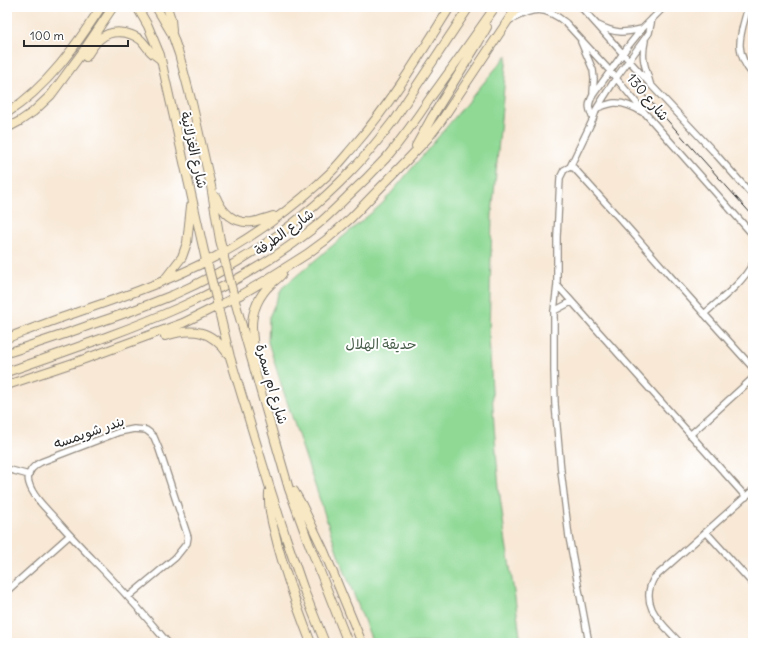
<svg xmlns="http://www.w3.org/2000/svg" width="760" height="650" viewBox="0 0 760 650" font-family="Delius,'Playpen Sans Arabic',sans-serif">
	<rect width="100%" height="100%" fill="#fff"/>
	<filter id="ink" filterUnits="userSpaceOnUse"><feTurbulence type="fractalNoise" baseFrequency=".025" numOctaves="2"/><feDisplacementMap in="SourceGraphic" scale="8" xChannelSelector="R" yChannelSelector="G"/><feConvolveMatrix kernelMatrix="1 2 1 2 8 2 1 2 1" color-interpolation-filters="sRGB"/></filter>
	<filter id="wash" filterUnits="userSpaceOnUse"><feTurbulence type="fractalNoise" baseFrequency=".012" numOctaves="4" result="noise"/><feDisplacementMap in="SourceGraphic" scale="16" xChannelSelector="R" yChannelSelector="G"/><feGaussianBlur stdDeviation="0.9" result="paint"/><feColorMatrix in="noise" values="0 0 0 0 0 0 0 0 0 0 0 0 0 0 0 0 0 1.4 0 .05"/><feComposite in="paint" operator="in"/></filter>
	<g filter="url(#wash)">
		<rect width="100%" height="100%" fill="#f8e8d5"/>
		<!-- park -->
		<path fill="#8fd995" stroke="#5d8260" d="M 507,55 L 492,215 L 489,336 L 494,425 L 499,488 L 506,543 L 515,598 L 521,643 L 373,643 L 339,557 L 283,390 L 268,342 L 269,317 L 282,288 L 301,272 L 382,204 Z"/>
	</g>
	<g filter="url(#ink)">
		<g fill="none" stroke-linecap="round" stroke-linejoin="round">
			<!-- street casing -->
			<g stroke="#928a80" stroke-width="8">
				<path id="street" d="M 581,7 L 651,85 L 713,151 L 753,196
					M 748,7 C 741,34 732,50 753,75
					M 510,20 C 533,8 544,5 566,23 L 610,71 L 645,113 L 753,235
					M 598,25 C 616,34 623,33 642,29
					M 645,41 C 641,60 645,65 650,83
					M 581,42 L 593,70 L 594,79 L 593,93
					M 597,108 C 603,106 608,104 614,103 C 624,102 634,107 642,112
					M 593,119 C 589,108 587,106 593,95 L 629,45 L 642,29 L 664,7
					M 570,167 L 593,119 L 597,108 L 616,78 L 649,33 L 652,19
					M 557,285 L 746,497
					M 554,311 L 571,302
					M 704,314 C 722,298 742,284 753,263
					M 690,435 L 753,378
					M 7,469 L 29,475
					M 706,532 L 753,584
					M 7,591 L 70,535
					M 128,597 L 175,558 L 187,543 L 188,537 L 159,449 L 154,437 L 150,433 L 146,430 L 134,429 L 119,432 L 41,462 C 33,466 26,473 29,483 C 33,498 50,512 60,524 C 82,549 106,572 128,597 C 142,612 155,628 168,643
					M 589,643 L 569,537 L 561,471 L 555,404 L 554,371 L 554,311 L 557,285 L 557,237 L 560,178 L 564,170 L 570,167 L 574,168 L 630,230 L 671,277 L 753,368
					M 680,643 C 663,624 638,606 654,578 L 753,490"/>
			</g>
			<!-- secondary casing -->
			<g stroke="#928a80" stroke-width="10">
				<path id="secondary" d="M 137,7 L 148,26 L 160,55 L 207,265
					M 156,7 L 172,34 L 179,54 L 192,103 L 211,186 L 220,240 L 224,256
					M 167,7 L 171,19 L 172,31
					M 86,57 C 90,51 94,44 100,39 C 111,29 129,31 141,40 C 145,44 147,48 151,52 C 154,55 158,57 161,60
					M 7,113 C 48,86 75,47 101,7
					M 7,128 L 20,121 L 33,112 L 51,95 L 82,53 L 113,7
					M 416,146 L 432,117 L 478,43 L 487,27
					M 216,197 C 222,212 234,224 252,222 C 259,221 266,218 273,216
					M 165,279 L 182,257 L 187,243 L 191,206
					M 233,294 L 260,389 L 289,489 L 308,541 L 348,643
					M 217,303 L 230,357 L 269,485 L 286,538 L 305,593 L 325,643
					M 165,336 C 193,327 211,330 228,354
					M 7,338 C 31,329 54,320 78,312 C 119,298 160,284 199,265 C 246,243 295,207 332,171 C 340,163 347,154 354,146 C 391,103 420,55 450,7
					M 7,353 C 35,344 63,335 90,325 C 118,316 146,306 173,295 C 239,266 301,223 351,171 C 367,155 380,138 394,120 L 469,7
					M 254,360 C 255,348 252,337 252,326 C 252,311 259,295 271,284 C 274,281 279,278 282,274
					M 7,372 C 112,335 222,301 311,230 C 324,220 336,208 348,196 C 361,184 374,171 386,158 C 402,139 417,118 431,97 C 453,67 474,37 495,7
					M 7,385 L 79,361 L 183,323 L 242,294 L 266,280 L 307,254 L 326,240 L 351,218 L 410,157 L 428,138 L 441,121 L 517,7
					M 294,491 L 302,505 L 324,551 L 362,643
					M 269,492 C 268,506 271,520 275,534 C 284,572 297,607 311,643"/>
			</g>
			<!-- street -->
			<use href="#street" stroke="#fff" stroke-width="5.5"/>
			<!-- secondary -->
			<use href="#secondary" stroke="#f8e8c3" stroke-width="8"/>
			<!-- tram -->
			<path stroke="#2b2b2b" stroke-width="1" d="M 634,83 L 753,216"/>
			<!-- secondary-bridge casing -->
			<g stroke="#928a80" stroke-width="10" stroke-linecap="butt">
				<path id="secondary-bridge" d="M 224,258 L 233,294
					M 208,266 L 217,302"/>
			</g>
			<!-- secondary-bridge -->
			<use href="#secondary-bridge" stroke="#f8e8c3" stroke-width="8"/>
		</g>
	</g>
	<g text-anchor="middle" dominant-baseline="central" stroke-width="4" stroke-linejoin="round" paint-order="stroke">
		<!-- street labels -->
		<g font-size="14" fill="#2b2b2b" stroke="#fff">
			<text transform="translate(648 97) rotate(50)">شارع 130</text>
			<text transform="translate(194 150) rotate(77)">شارع الغزلانية</text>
			<text transform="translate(284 232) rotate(-36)">شارع الطرفة</text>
			<text transform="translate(272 384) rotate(74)">شارع ام سمرة</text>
			<text transform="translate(89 432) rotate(-19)">بندر شويمسه</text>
		</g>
		<!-- park labels -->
		<g font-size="14" fill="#495f4b" stroke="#fff">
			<text x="381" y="344">حديقة الهلال</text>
		</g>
	</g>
	<!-- margin -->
	<rect width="760" height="650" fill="none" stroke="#fff" stroke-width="24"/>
	<!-- scale -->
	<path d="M24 40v6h104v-6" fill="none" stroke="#2b2b2b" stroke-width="2"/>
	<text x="30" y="40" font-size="12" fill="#2b2b2b" stroke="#ffffff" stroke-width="3" paint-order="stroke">100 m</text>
</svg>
